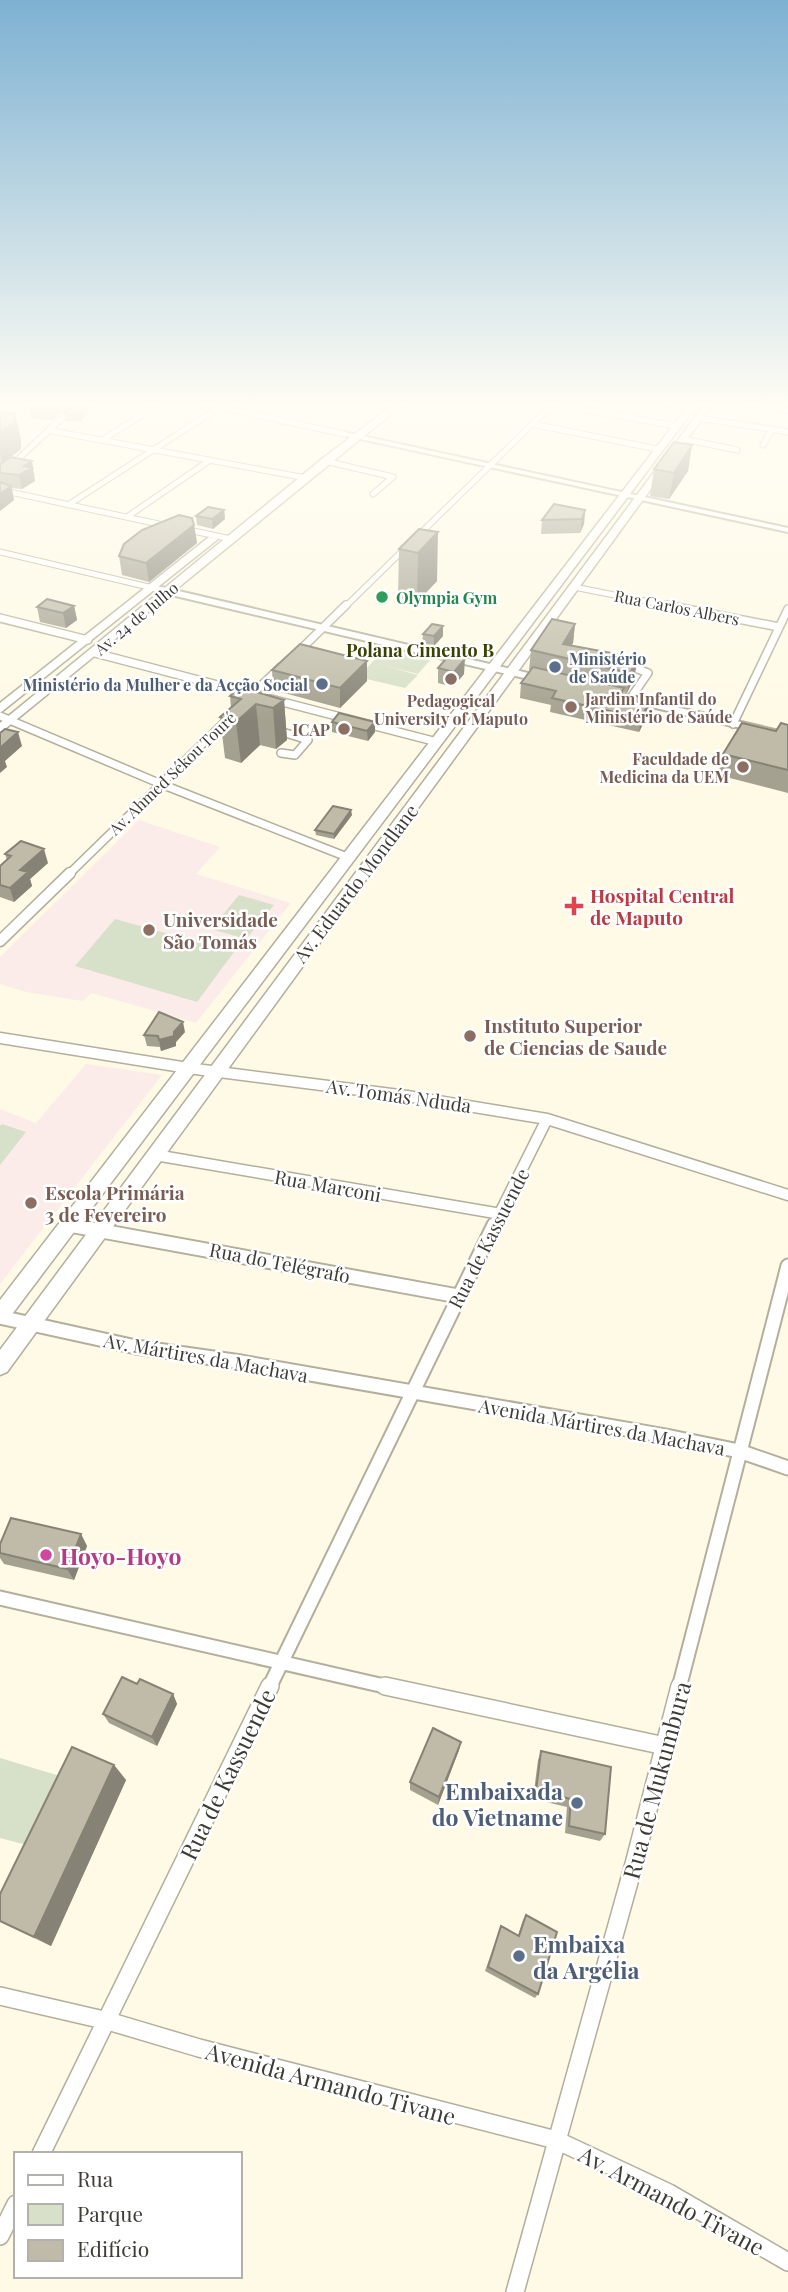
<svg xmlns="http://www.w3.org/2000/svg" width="788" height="2292" viewBox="0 0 788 2292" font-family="'Playfair Display',serif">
	<rect width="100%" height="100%" fill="#fefae6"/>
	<!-- education -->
	<path fill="#fcece9" d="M 139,820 L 220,847 L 196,874 L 291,903 L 196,1023 L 92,993 L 82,1001 L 26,992 L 0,984 L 0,957 Z
		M 86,1064 L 162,1075 L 0,1284 L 0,1109 L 36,1123 Z"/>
	<!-- green -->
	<path fill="#d7e0c8" d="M 385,649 L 430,660 L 418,674 L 383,665 L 418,675 L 405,688 L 358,677 Z
		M 239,895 L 274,905 L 246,939 L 211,929 Z
		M 115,919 L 234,952 L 197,1002 L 75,966 Z
		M 2,1124 L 26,1132 L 0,1165 L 0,1126 Z
		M 0,1758 L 70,1779 L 42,1849 L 0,1838 Z"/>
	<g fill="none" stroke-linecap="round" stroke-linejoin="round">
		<!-- minor-far4 casing -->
		<g stroke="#b3af9c" stroke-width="7">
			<path id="minor-far4" d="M 192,401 L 344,434
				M 538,401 L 675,426
				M 652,401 L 690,408
				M 730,401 L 788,410
				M 698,418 L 788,432
				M 532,424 L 657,449
				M 52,431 L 306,478
				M 104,439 L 164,401
				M 683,439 L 737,450
				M 763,445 L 772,429
				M 325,461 L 393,477 L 373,494
				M 0,490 L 168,526
				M 68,505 L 229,401
				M 127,517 L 210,460
				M 184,529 L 231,539
				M 0,552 L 153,588
				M 574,587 L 675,607
				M 345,607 L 556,401"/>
		</g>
		<!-- minor-far3 casing -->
		<g stroke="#b3af9c" stroke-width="10">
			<path id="minor-far3" d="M 666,605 L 779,627
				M 0,618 L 88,640
				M 95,653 L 248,693
				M 296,654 L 346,605
				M 625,664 L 648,673 L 630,699
				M 247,699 L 281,667
				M 271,699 L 437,742
				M 0,716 L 161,784 L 347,857
				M 733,724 L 788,609
				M 273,729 L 308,740 L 295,755 L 281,753
				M 68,875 L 231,716"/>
		</g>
		<!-- minor-far2 casing -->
		<g stroke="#b3af9c" stroke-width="13">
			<path id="minor-far2" d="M 0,941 L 70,873
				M 0,1038 L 188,1068 L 407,1096 L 547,1119 L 788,1195
				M 155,1155 L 501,1214
				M 69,1225 L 79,1227
				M 493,1227 L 547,1119"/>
		</g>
		<!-- minor-far1 casing -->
		<g stroke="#b3af9c" stroke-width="17">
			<path id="minor-far1" d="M 69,1225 L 458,1296
				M 0,1317 L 136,1347 L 241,1362 L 666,1436 L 739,1451 L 788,1468
				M 0,1598 L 393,1688
				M 269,1688 L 494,1225
				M 679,1688 L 788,1266"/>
		</g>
		<!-- minor casing -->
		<g stroke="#b3af9c" stroke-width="20">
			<path id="minor" d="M 385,1686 L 665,1746
				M 0,1996 L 108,2021 L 199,2048 L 556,2140 L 669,2193 L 788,2262
				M 41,2154 L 270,1686
				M 0,2236 L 16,2204
				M 515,2292 L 634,1864 L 680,1686"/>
		</g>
		<!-- tertiary casing -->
		<g stroke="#b3af9c" stroke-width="4">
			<path id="tertiary" d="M 344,432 L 788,528 L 788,532 L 342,435 Z
				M 153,585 L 545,677 L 550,680 L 545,683 L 150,590 L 149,588 Z
				M 633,697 L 788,733 L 788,739 L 630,702 L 630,698 Z"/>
		</g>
		<!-- secondary casing -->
		<g stroke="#b3af9c" stroke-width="3">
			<path id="secondary" d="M 76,401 L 84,401 L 0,479 L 0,473 Z"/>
		</g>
		<!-- primary casing -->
		<g stroke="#b3af9c" stroke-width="3">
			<path id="primary" d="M 398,401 L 407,401 L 0,733 L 0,723 L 322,459 Z
				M 692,401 L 700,401 L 7,1321 L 0,1323 L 0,1300 Z
				M 707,401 L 715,401 L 7,1372 L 0,1375 L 0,1350 Z
				M 209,537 L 218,539 L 0,713 L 0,703 Z"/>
		</g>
		<!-- minor-far4 -->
		<use href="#minor-far4" stroke="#fff" stroke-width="5"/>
		<!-- minor-far3 -->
		<use href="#minor-far3" stroke="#fff" stroke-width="7"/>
		<!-- minor-far2 -->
		<use href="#minor-far2" stroke="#fff" stroke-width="10"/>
		<!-- minor-far1 -->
		<use href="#minor-far1" stroke="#fff" stroke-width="13"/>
		<!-- minor -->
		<use href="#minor" stroke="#fff" stroke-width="17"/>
		<!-- tertiary -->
		<use href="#tertiary" fill="#fff" fill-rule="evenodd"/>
		<!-- secondary -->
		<use href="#secondary" fill="#fff" fill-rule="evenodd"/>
		<!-- primary -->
		<use href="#primary" fill="#fff" fill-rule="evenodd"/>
	</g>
	<!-- wall -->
	<path fill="#a4a190" d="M 64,408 L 52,420 L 31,419 L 29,409 Z
		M 89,410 L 89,412 L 79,422 L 66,421 L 64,413 Z
		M 0,412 L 21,440 L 21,449 L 11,457 L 35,475 L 34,476 L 35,481 L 22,489 L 12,488 L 14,500 L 0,511 Z
		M 692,445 L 688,471 L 669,499 L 650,496 L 654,469 Z
		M 224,510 L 225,519 L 213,529 L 197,525 L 196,516 Z
		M 585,510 L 584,524 L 580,533 L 541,534 L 542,520 Z
		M 194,525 L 197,543 L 149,582 L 122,575 L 119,556 Z
		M 419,529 L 437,581 L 417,602 L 398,598 L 399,549 Z
		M 74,606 L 77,620 L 66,628 L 40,622 L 37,607 Z
		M 575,624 L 573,643 L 571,646 L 638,658 L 634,678 L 627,693 L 623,692 L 623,693 L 651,699 L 648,714 L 639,732 L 550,712 L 551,705 L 520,698 L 521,683 L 531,670 L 529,670 L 531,650 Z
		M 443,626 L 443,636 L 434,646 L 422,644 L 423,634 Z
		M 367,661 L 367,681 L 340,708 L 273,690 L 272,670 Z
		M 438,668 L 464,674 L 453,687 L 438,683 Z
		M 230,696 L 284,700 L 287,740 L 276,749 L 260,745 L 241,763 L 225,758 L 220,717 L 231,708 Z
		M 332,722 L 375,722 L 375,732 L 368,741 L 332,732 Z
		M 788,725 L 788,793 L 718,775 L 723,754 L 776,731 Z
		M 352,815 L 334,839 L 316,835 L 315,830 Z
		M 5,854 L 48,863 L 30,879 L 32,886 L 14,902 L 0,897 L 0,866 L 7,860 Z
		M 185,1032 L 176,1042 L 176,1046 L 161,1051 L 160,1047 L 147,1046 L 144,1035 Z
		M 81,1534 L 87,1546 L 74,1580 L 4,1564 L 0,1558 L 0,1544 Z
		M 137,1684 L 173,1694 L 177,1704 L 157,1746 L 109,1723 L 103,1714 Z
		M 461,1742 L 459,1750 L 438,1805 L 410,1790 L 410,1782 Z
		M 541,1751 L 605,1834 L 600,1841 L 565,1833 L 567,1807 L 533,1799 L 538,1760 Z
		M 114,1765 L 126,1780 L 51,1946 L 0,1922 L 0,1894 Z
		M 526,1915 L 538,1994 L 535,1998 L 485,1971 L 501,1926 L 518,1935 L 523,1920 Z"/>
	<!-- shaded-wall -->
	<path fill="#868376" d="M 60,401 L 63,401 L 64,408 L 52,420 L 50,411 Z
		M 88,402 L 89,412 L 79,422 L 77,414 Z
		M 15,413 L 21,440 L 21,449 L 3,463 L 0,451 L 0,433 Z
		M 692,445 L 688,471 L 669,499 L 674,473 Z
		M 32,461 L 35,481 L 22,489 L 19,475 L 24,466 Z
		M 11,486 L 14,500 L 0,511 L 0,494 Z
		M 224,510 L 225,519 L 213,529 L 212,519 Z
		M 585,510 L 584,524 L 580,533 L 582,519 Z
		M 194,525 L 197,543 L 149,582 L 146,563 Z
		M 438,532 L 437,581 L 417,602 L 418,553 Z
		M 74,606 L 77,620 L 66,628 L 63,613 Z
		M 575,624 L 573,643 L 564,658 L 563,644 Z
		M 443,626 L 443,636 L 434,646 L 434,636 Z
		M 638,658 L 634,678 L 627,693 L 630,673 Z
		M 465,659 L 464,674 L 453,687 L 454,672 Z
		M 367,661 L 367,681 L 340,708 L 340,688 Z
		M 651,699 L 648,714 L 639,732 L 641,718 Z
		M 284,700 L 287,740 L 276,749 L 273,708 Z
		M 256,704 L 260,745 L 241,763 L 236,722 Z
		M 375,722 L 375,732 L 368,741 L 367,731 Z
		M 18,732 L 22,746 L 5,761 L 7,767 L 0,773 L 0,748 Z
		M 351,810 L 352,815 L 334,839 L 334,834 Z
		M 44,849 L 48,863 L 30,879 L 32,886 L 14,902 L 10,888 L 20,870 Z
		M 183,1022 L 185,1032 L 176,1042 L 176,1046 L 161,1051 L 159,1040 L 174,1032 Z
		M 81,1534 L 87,1546 L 74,1580 L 67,1569 Z
		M 173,1694 L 177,1704 L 157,1746 L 152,1737 Z
		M 461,1742 L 459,1750 L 438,1805 L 439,1797 Z
		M 114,1765 L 126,1780 L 51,1946 L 34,1937 Z"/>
	<!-- building -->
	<path fill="#bfbba8" stroke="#868376" stroke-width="2" d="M 42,401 L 60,401 L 50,411 L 29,409 Z
		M 77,401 L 88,402 L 87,404 L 77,414 L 64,413 Z
		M 0,412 L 15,413 L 15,422 L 0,433 Z
		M 674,442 L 692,445 L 674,473 L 654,469 Z
		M 10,457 L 32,461 L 24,466 L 32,468 L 19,475 L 0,473 L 0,465 Z
		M 0,482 L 11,486 L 0,494 Z
		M 554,504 L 585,510 L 582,519 L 542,520 Z
		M 208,507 L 224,510 L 212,519 L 196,516 Z
		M 179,515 L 192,518 L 194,525 L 146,563 L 119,556 L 124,544 L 142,530 Z
		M 419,529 L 438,532 L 418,553 L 399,549 Z
		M 47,599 L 74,606 L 63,613 L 37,607 Z
		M 552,619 L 575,624 L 563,644 L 638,658 L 630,673 L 531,650 Z
		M 432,624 L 443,626 L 434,636 L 423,634 Z
		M 300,644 L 367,661 L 340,688 L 272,670 Z
		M 452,652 L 461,654 L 465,659 L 454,672 L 438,668 Z
		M 533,667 L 624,688 L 621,693 L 651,699 L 641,718 L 552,698 L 556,691 L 521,683 Z
		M 240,687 L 284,700 L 273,708 L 256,704 L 236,722 L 220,717 L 241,699 L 230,696 Z
		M 339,713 L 375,722 L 367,731 L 332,722 Z
		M 742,723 L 776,731 L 781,723 L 788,725 L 788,770 L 723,754 Z
		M 5,729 L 18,732 L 0,748 L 0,733 Z
		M 333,806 L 351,810 L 334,834 L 315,830 Z
		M 21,841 L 44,849 L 20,870 L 28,872 L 10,888 L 0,885 L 0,866 L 11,856 L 5,854 Z
		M 159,1012 L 183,1022 L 174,1032 L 174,1036 L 159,1040 L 158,1036 L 144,1035 Z
		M 11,1518 L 81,1534 L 67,1569 L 0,1553 L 0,1544 Z
		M 122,1677 L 137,1684 L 140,1679 L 173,1694 L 152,1737 L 103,1714 Z
		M 433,1728 L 461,1742 L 439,1797 L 410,1782 Z
		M 72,1747 L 114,1765 L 34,1937 L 0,1921 L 0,1894 Z
		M 541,1751 L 611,1767 L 605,1834 L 569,1826 L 571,1799 L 536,1791 Z
		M 526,1915 L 557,1932 L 538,1994 L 488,1967 L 501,1926 L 519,1936 Z"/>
	<!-- sky -->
	<linearGradient id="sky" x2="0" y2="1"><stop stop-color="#7db1d2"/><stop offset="0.56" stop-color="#fffdf4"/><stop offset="1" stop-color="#fffdf4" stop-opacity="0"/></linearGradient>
	<rect width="788" height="722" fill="url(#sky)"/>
	<!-- markers -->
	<circle fill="#2e9e5b" stroke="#fff" stroke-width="2.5" cx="382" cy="597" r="7"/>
	<g fill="#5c6f8a" stroke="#fff" stroke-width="2.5">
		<circle cx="555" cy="667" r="7"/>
		<circle cx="322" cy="684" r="7"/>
		<circle cx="577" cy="1803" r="7"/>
		<circle cx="519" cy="1956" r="7"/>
	</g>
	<g fill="#8d6e63" stroke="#fff" stroke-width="2.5">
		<circle cx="451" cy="679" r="7"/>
		<circle cx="571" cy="707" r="7"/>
		<circle cx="344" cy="729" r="7"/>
		<circle cx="743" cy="767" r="7"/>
		<circle cx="149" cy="930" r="7"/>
		<circle cx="470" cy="1036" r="7"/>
		<circle cx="31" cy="1203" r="7"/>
	</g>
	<path fill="#e0444e" stroke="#fff" stroke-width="2.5" d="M570.5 895.5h7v7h7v7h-7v7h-7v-7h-7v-7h7z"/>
	<circle fill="#d1479c" stroke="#fff" stroke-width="2.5" cx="46" cy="1555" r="7"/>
	<g text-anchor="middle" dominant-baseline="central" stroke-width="5" stroke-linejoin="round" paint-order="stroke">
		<!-- far-leisure labels -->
		<g font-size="16" font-weight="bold" fill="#27864d" stroke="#fff" text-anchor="start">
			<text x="396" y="597">Olympia Gym</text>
		</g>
		<!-- far-street labels -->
		<g font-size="16" fill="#3e3d35" stroke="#fff">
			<text transform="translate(677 607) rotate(11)">Rua Carlos Albers</text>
			<text transform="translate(136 618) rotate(-40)">Av. 24 de Julho</text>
			<text transform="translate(172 773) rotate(-44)">Av. Ahmed Sékou Touré</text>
		</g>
		<!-- far-service labels -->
		<g font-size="16" font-weight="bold" fill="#4e5e75" stroke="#fff" text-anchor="start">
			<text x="569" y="658">Ministério<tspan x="569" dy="18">de Saúde</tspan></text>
			<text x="308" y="684" text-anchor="end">Ministério da Mulher e da Acção Social</text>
		</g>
		<!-- far-education labels -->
		<g font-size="16" font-weight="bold" fill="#785e54" stroke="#fff" text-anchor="end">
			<text x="585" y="698" text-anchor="start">Jardim Infantil do<tspan x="585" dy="18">Ministério de Saúde</tspan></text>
			<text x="451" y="700" text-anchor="middle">Pedagogical<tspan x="451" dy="18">University of Maputo</tspan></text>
			<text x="330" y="729">ICAP</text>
			<text x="729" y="758">Faculdade de<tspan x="729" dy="18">Medicina da UEM</tspan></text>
		</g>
		<!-- far-neighbourhood labels -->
		<g font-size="18" font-weight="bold" fill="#3b4204" stroke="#fff">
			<text x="420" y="650">Polana Cimento B</text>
		</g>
		<!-- street labels -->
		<g font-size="19" fill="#3e3d35" stroke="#fff">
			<text transform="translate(355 883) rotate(-53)">Av. Eduardo Mondlane</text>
			<text transform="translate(399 1095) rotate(8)">Av. Tomás Nduda</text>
			<text transform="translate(328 1185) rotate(10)">Rua Marconi</text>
			<text transform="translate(488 1238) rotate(-63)">Rua de Kassuende</text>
			<text transform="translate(280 1262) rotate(11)">Rua do Telégrafo</text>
			<text transform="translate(206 1357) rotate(10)">Av. Mártires da Machava</text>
			<text transform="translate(602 1426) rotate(10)">Avenida Mártires da Machava</text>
		</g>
		<!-- health labels -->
		<g font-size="19" font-weight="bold" fill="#be3a42" stroke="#fff" text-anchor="start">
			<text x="590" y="895">Hospital Central<tspan x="590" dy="22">de Maputo</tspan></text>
		</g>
		<!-- education labels -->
		<g font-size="19" font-weight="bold" fill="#785e54" stroke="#fff" text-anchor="start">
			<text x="163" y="919">Universidade<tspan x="163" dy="22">São Tomás</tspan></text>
			<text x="484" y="1025">Instituto Superior<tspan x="484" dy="22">de Ciencias de Saude</tspan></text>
			<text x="45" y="1192">Escola Primária<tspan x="45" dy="22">3 de Fevereiro</tspan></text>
		</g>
		<!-- near-hotel labels -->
		<g font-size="23" font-weight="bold" fill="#b23c85" stroke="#fff" text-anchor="start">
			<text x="60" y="1555">Hoyo-Hoyo</text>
		</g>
		<!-- near-street labels -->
		<g font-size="23" fill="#3e3d35" stroke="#fff">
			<text transform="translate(227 1774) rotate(-64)">Rua de Kassuende</text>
			<text transform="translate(656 1780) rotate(-75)">Rua de Mukumbura</text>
			<text transform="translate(331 2083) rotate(15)">Avenida Armando Tivane</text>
			<text transform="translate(672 2200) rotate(28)">Av. Armando Tivane</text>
		</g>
		<!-- near-service labels -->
		<g font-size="23" font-weight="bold" fill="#4e5e75" stroke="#fff" text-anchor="end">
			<text x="563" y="1790">Embaixada<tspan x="563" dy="26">do Vietname</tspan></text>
			<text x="533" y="1943" text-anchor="start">Embaixa<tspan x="533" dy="26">da Argélia</tspan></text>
		</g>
	</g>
	<!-- legend -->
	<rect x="14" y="2152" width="228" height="126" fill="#ffffff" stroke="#b2b1ae" stroke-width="2"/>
	<rect x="28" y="2175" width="35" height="10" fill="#ffffff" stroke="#b2b1ae" stroke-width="2"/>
	<text x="77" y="2187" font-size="21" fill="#3e3d35">Rua</text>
	<rect x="28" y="2204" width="35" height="21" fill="#d7e0c8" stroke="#b2b1ae" stroke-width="2"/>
	<text x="77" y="2222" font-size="21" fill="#3e3d35">Parque</text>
	<rect x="28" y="2240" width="35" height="21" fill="#bfbba8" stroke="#b2b1ae" stroke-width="2"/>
	<text x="77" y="2257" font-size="21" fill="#3e3d35">Edifício</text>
</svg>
